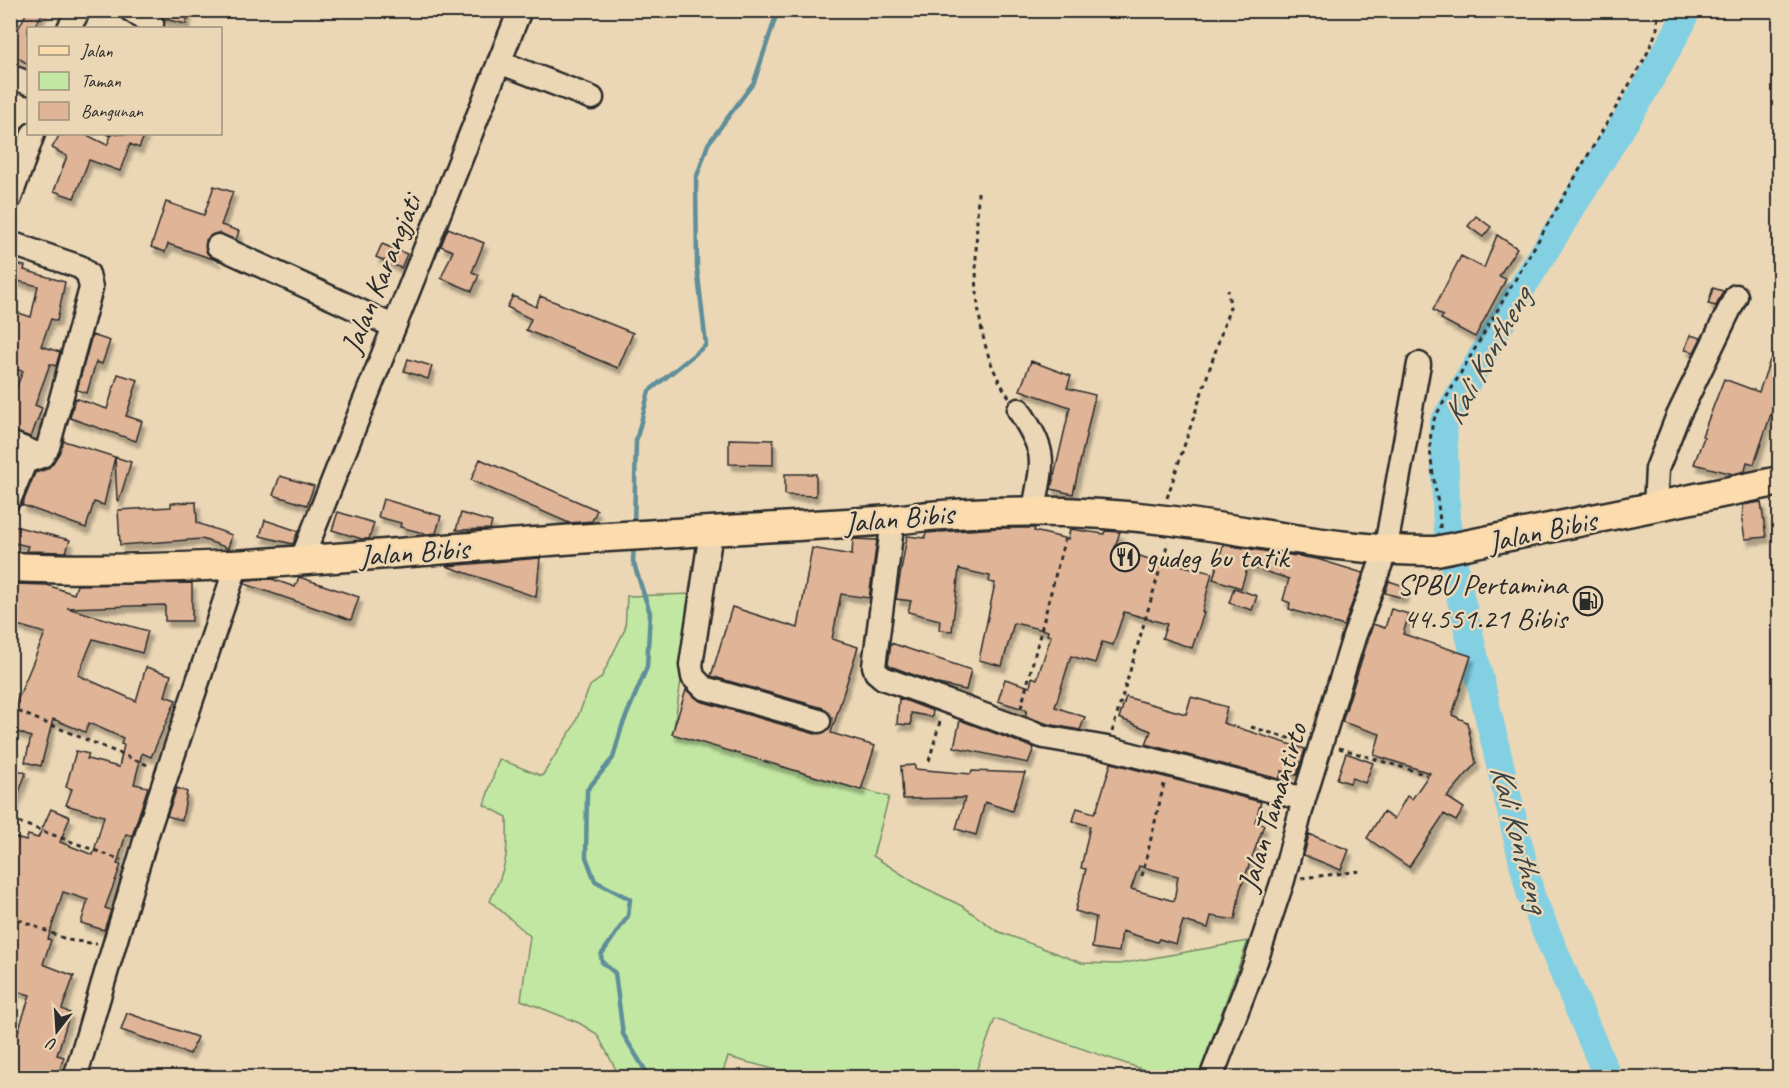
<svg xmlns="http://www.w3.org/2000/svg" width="1790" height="1088" viewBox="0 0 1790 1088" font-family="Caveat,sans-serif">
	<defs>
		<filter id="shadow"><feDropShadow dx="3.5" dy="6" stdDeviation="1.5" flood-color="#0004"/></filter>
	</defs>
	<rect width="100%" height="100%" fill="#ebd7b5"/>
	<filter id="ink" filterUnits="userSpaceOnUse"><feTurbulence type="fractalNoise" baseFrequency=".0167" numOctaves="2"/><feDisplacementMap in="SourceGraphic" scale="12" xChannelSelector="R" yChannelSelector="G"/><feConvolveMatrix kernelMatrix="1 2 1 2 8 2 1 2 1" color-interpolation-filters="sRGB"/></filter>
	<g filter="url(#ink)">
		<!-- green -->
		<path fill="#c1e7a2" stroke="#768966" stroke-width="1.5" d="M 694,594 L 673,734 L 889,797 L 873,856 L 917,884 L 962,906 L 997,931 L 1082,963 L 1119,964 L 1248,941 L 1198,1077 L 1165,1077 L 995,1019 L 974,1077 L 803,1077 L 728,1057 L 721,1077 L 620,1077 L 597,1034 L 579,1023 L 521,1000 L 530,936 L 490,901 C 507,866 508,855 507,817 L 484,805 L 499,759 L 542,776 L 574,726 L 590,686 L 601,678 L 625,629 L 627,596 Z"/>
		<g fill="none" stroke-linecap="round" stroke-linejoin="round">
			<!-- stream -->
			<path stroke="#608e99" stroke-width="4.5" d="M 634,527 L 636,441 L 649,391 L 706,345 L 697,267 L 696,179 L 708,144 L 754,82 L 778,10
				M 634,545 L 633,561 L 650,613 L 647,667 L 622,726 L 613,758 L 587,790 L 586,857 L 595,881 L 630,899 L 628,916 L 601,955 L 602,962 L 615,973 L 623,1034 L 650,1078"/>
			<!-- river -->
			<path stroke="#83d0e2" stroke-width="28" d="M 1608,1078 L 1531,896 L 1459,591 L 1447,525 L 1443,424 L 1515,299 L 1641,96 L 1682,23 L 1686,10"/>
		</g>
		<!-- building -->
		<path fill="#dfb497" stroke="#2b2b2b" stroke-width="1.5" fill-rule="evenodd" filter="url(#shadow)" d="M 28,10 L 45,10 L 33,28 L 28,28 L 28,64 L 10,52 L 10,27 L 17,31 Z
			M 156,10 L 189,10 L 186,24 L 164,19 Z
			M 60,134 L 85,134 L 107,145 L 111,136 L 106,134 L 145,134 L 139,148 L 130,144 L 120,171 L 89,160 L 74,198 L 54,191 L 67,156 L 52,148 Z
			M 214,186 L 233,192 L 221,225 L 239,231 L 236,240 L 217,233 L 206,240 L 207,253 L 219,261 L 168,244 L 165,252 L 151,247 L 166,202 L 204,215 Z
			M 1476,216 L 1491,227 L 1483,237 L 1468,226 Z
			M 448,228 L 484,243 L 472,272 L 479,275 L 472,291 L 441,278 L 453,251 L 441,246 Z
			M 1497,235 L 1517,248 L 1499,276 L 1506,279 L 1475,337 L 1441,319 L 1443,316 L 1433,310 L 1461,256 L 1484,268 Z
			M 382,244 L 407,254 L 401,268 L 376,257 Z
			M 10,263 L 25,266 L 24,270 L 65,282 L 57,321 L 51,319 L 41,346 L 60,352 L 56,366 L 50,364 L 35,405 L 42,408 L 31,437 L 10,430 L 10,403 L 23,371 L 10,368 L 10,310 L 31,317 L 38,286 L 10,279 Z
			M 1713,288 L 1723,291 L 1716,306 L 1708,304 Z
			M 513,296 L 536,307 L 540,296 L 633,333 L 618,368 L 526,330 L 531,319 L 507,307 Z
			M 92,335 L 110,341 L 102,364 L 96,362 L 87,393 L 77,390 Z
			M 1690,335 L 1701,338 L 1694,352 L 1685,350 Z
			M 408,359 L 432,366 L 428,379 L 404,371 Z
			M 1770,360 L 1779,363 L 1779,404 L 1775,402 L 1754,464 L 1747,462 L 1745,471 L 1733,474 L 1694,464 L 1704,437 L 1702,436 L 1724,379 L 1759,392 Z
			M 1031,361 L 1071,376 L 1067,388 L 1095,395 L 1073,494 L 1051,489 L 1070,407 L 1020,390 Z
			M 118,374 L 138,380 L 126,416 L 142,421 L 136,441 L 70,418 L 75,398 L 107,409 Z
			M 729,439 L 773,440 L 773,465 L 729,464 Z
			M 64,441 L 115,457 L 104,505 L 94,502 L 86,528 L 22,505 L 35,473 L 47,469 L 53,463 Z
			M 115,457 L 131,462 L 119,501 L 117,500 Z
			M 480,459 L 597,510 L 592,521 L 569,523 L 471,480 Z
			M 785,474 L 816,474 L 816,496 L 785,495 Z
			M 280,476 L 314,486 L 307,505 L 273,495 Z
			M 383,499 L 441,516 L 436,533 L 427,534 L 400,527 L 401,523 L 378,517 Z
			M 196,502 L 197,523 L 232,535 L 228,548 L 202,539 L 120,545 L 118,510 L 171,507 L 171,503 Z
			M 1761,502 L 1766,537 L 1745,539 L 1742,521 L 1743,505 Z
			M 338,512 L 374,523 L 369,539 L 362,539 L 332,530 Z
			M 461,513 L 492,522 L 490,529 L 456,530 Z
			M 265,520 L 298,531 L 293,544 L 260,536 Z
			M 10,525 L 70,540 L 66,552 L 26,551 L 28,546 L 10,542 Z
			M 998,528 L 1035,528 L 1034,531 L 1068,539 L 1070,529 L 1104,534 L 1105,531 L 1120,532 L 1115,547 L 1171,567 L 1172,563 L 1212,573 L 1202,612 L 1204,613 L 1192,648 L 1162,638 L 1167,624 L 1124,612 L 1113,645 L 1102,642 L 1095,663 L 1071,656 L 1055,707 L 1085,717 L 1080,730 L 1048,724 L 1025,716 L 1027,710 L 998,701 L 1005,679 L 1030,687 L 1032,677 L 1037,679 L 1051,636 L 1047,635 L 1048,631 L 1014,623 L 1002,666 L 979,660 L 995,583 L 989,582 L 990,576 L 959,569 L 952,631 L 939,630 L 940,620 L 908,612 L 911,601 L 896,599 L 907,536 L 925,538 L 926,533 Z
			M 853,539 L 877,540 L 869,598 L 841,594 L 832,639 L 858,647 L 831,733 L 875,746 L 861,790 L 672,734 L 686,690 L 700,701 L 815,734 L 829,730 L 832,718 L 823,708 L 711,676 L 732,607 L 798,628 L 812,548 L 852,555 Z
			M 1223,545 L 1317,559 L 1363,573 L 1344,626 L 1289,609 L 1290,603 L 1283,600 L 1289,579 L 1248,566 L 1241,588 L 1213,579 Z
			M 540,558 L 536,597 L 446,566 L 471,564 Z
			M 299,577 L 359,597 L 351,620 L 245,584 L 246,580 L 272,579 L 295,587 Z
			M 1389,581 L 1407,587 L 1403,598 L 1385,593 Z
			M 192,583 L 192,621 L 165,621 L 165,605 L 67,608 L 148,631 L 142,653 L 93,639 L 78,675 L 136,701 L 146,667 L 171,675 L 165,696 L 176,700 L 151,757 L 142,753 L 134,784 L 148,787 L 132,836 L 126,834 L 117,864 L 121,865 L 105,908 L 111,910 L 104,930 L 81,923 L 88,900 L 63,892 L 48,939 L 51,940 L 43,964 L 74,976 L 62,1009 L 70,1013 L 57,1055 L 64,1057 L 57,1077 L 23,1077 L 10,1073 L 10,1063 L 18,1038 L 16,1038 L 30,995 L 10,989 L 10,836 L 26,841 L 28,835 L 38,838 L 51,809 L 70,817 L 60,842 L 93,855 L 104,816 L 66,805 L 72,789 L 66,787 L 76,751 L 89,754 L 87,759 L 119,767 L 124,745 L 121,744 L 123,738 L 89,723 L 85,732 L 53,719 L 41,766 L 25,762 L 31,737 L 10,729 L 17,701 L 45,633 L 10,623 L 10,602 L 15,584 L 47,585 L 74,594 L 77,585 Z
			M 1234,588 L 1257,596 L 1252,610 L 1229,603 Z
			M 1391,609 L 1409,614 L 1403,634 L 1471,656 L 1452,715 L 1467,722 L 1476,763 L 1447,797 L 1464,808 L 1456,821 L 1444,814 L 1409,867 L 1367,838 L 1383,812 L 1394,819 L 1407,796 L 1412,799 L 1430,773 L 1374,755 L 1380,734 L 1342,722 L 1373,624 L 1385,628 Z
			M 891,643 L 971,670 L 966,690 L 938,684 L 890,666 L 888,664 Z
			M 1126,697 L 1186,714 L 1191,697 L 1227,707 L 1223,723 L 1305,749 L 1297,775 L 1282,771 L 1279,779 L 1146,744 L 1151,731 L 1119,718 Z
			M 899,698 L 933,711 L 932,717 L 911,713 L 911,725 L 897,724 Z
			M 960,720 L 1034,748 L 1028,763 L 954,747 Z
			M 1346,753 L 1373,763 L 1365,783 L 1352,778 L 1350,783 L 1337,779 Z
			M 1111,763 L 1261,802 L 1255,822 L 1264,825 L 1240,890 L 1235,920 L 1211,916 L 1208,928 L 1183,921 L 1176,944 L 1159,939 L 1157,942 L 1122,931 L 1119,952 L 1092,948 L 1096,917 L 1075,911 L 1086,869 L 1081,868 L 1090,826 L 1073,821 L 1077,808 L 1094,813 L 1097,809 ZM 1139,866 L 1178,876 L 1174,901 L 1131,889 Z
			M 915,765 L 915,769 L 971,774 L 972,771 L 1025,773 L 1012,811 L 985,802 L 976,835 L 956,829 L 965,798 L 903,799 L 901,766 Z
			M 10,767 L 26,773 L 12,812 L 10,811 Z
			M 177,788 L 187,792 L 182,820 L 167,816 Z
			M 1309,834 L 1349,850 L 1341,870 L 1304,855 Z
			M 127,1013 L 197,1037 L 190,1054 L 121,1030 Z"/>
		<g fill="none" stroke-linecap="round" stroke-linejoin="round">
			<!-- minor casing -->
			<g stroke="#2b2b2b" stroke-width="27">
				<path id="minor" d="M 131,10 L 152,24
					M 69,28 L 79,10
					M 499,62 L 592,98
					M 10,76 L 28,83
					M 10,198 L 33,134
					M 10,243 L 80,267 L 88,274 L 91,288 L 48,447 L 42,456 L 25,462 L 10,498
					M 218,246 L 393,326
					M 1019,410 C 1048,456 1043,458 1034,510
					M 10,443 L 42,456
					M 1655,507 L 1657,469 L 1677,418 L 1736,296
					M 893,520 L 874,666 L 876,672 L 883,678 L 1044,737 L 1107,748 L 1304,799
					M 711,532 L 691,665 L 693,677 L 704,688 L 819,721
					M 301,561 L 520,10
					M 75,1078 L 148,831 L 237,564
					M 1211,1078 L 1256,961 L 1283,880 L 1304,799 L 1354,637 L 1385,552 L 1419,364"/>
			</g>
			<!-- major casing -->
			<g stroke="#2b2b2b" stroke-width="33">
				<path id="major" d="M 10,567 C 185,575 361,555 535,542 C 654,533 774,528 893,520 C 987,508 1080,509 1174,521 C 1262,532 1346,552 1436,551 L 1780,481"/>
			</g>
			<!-- path -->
			<path stroke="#2b2b2b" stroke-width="3" stroke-dasharray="4.5 4.5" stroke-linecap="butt" d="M 978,192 C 976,260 968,338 1009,397
				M 1167,498 L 1230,307 L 1228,290
				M 1440,528 C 1440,493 1422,450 1435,417 L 1646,56 L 1657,30 L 1658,10
				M 10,708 L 150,766
				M 1021,708 L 1066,534
				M 1251,727 L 1302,742
				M 1112,732 L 1168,542
				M 1339,748 L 1427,775
				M 929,761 L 941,718
				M 10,819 L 121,860
				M 1142,876 L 1165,780
				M 1301,878 L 1362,871
				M 10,916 L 68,940 L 97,944"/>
			<!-- minor -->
			<use href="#minor" stroke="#ebd7b5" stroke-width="22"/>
			<!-- major -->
			<use href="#major" stroke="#fcdcac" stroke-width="28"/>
		</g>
	</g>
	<!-- icons -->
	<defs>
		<g id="restaurant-ring" transform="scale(1.5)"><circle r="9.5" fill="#ebd7b5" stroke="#2b2b2b" stroke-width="1.5"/><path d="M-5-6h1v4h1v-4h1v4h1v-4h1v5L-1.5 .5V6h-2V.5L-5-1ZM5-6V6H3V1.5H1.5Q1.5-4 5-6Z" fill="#2b2b2b"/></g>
		<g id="fuel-ring" transform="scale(1.5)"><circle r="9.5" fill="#ebd7b5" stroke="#2b2b2b" stroke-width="1.5"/><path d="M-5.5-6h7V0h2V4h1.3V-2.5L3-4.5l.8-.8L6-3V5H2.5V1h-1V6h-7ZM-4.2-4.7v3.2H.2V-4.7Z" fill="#2b2b2b"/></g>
	</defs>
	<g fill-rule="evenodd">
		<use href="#restaurant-ring" x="1125" y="557"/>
		<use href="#fuel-ring" x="1588" y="601"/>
	</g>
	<g text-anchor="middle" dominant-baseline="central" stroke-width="5" stroke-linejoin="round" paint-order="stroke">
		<!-- street labels -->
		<g font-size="30" fill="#2b2b2b" stroke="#ebd7b5">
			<text transform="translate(381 274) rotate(-68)">Jalan Karangjati</text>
			<text transform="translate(899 518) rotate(-5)">Jalan Bibis</text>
			<text transform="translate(1542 531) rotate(-12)">Jalan Bibis</text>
			<text transform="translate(414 552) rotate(-4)">Jalan Bibis</text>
			<text transform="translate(1272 807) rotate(-73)">Jalan Tamantirto</text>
		</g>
		<!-- poi labels -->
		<g font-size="30" fill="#2b2b2b" stroke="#ebd7b5" text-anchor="start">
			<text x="1146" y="557">gudeg bu tatik</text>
			<text x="1567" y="584" text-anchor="end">SPBU Pertamina<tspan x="1567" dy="34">44.551.21 Bibis</tspan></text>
		</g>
		<!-- water labels -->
		<g font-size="32" font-style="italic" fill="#384446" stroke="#ebd7b5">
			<text transform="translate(1487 356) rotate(-61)">Kali Kontheng</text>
			<text transform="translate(1520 838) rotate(75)">Kali Kontheng</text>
		</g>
	</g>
	<!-- margin -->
	<rect width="1790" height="1088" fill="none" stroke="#ebd7b5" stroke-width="36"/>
	<rect x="18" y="18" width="1754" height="1052" fill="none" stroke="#2b2b2b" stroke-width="2" filter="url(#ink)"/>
	<!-- legend -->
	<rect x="27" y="27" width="195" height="108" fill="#ebd7b5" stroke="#9e927e" stroke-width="1.5"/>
	<rect x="39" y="46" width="30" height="9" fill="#fcdcac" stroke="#9e927e" stroke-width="1.5"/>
	<text x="81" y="57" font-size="18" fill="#2b2b2b">Jalan</text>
	<rect x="39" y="72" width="30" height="18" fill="#c1e7a2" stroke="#9e927e" stroke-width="1.5"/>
	<text x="81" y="87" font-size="18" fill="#2b2b2b">Taman</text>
	<rect x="39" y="102" width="30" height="18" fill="#dfb497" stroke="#9e927e" stroke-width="1.5"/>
	<text x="81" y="117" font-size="18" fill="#2b2b2b">Bangunan</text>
	<!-- north arrow -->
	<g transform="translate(57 1031) rotate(197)" stroke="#ebd7b5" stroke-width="4.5" paint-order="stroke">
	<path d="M0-4.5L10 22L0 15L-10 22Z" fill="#2b2b2b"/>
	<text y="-9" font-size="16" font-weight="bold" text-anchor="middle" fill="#2b2b2b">U</text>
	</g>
</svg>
